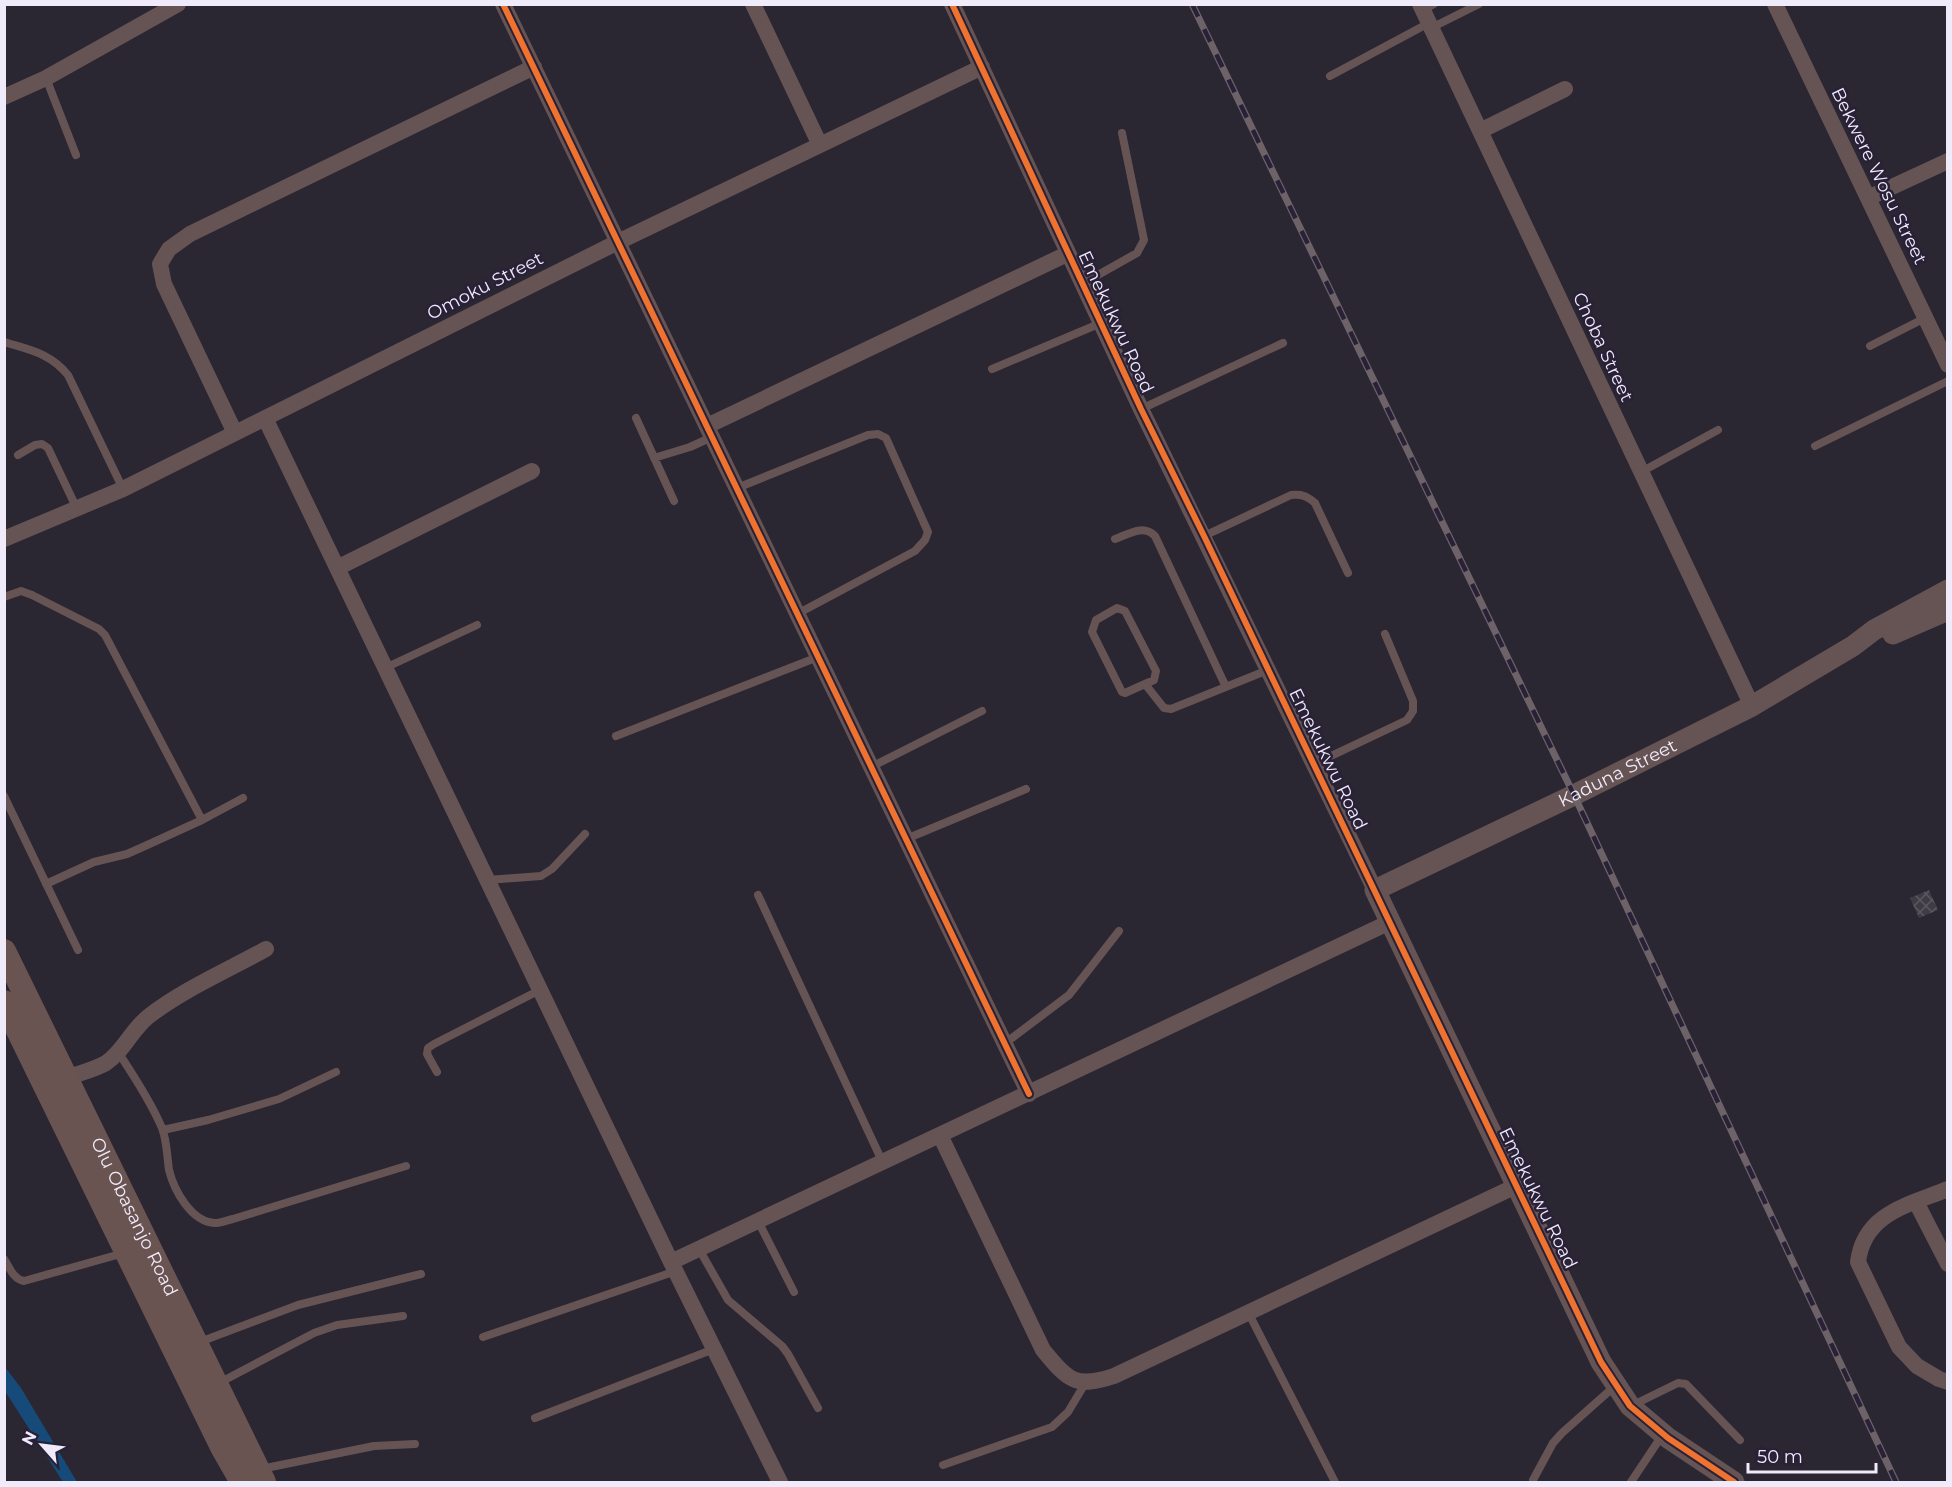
<svg xmlns="http://www.w3.org/2000/svg" width="1952" height="1487" viewBox="0 0 1952 1487" font-family="Montserrat,sans-serif">
	<defs>
		<pattern id="building-cross-hatch" width="8" height="8" patternUnits="userSpaceOnUse" patternTransform="scale(1.5)"><rect width="8" height="8" fill="#3f3c46"/><path d="M0 0l8 8M0 8l8-8" fill="none" stroke="#5b5862"/></pattern>
	</defs>
	<rect width="100%" height="100%" fill="#2a2632"/>
	<!-- water -->
	<path fill="#164b79" d="M 5,1367 L 21,1388 L 77,1482 L 63,1482 L 5,1391 Z"/>
	<!-- building -->
	<path fill="url(#building-cross-hatch)" d="M 1929,890 L 1938,910 L 1919,918 L 1910,898 Z"/>
	<g fill="none" stroke-linecap="round" stroke-linejoin="round">
		<!-- service -->
		<path stroke="#665454" stroke-width="8" d="M 1423,10 L 1434,4
			M 1431,28 L 1479,4
			M 1330,76 L 1429,23
			M 46,78 L 76,155
			M 1082,284 L 1137,253 L 1144,240 L 1122,133
			M 4,342 C 30,350 50,353 68,375 L 123,489
			M 1870,346 L 1925,318
			M 992,369 L 1101,323
			M 1141,409 L 1283,343
			M 636,418 L 674,501
			M 1815,446 L 1948,381
			M 18,455 L 35,445 L 42,444 L 48,448 L 77,509
			M 654,458 L 690,447 L 712,437
			M 1641,472 L 1718,430
			M 737,488 L 868,435 L 878,434 L 886,438 L 928,532 L 925,540 L 915,551 L 797,614
			M 1204,536 L 1291,495 C 1302,494 1307,496 1315,503 L 1348,573
			M 1115,539 C 1129,534 1143,524 1155,536 L 1226,687
			M 4,597 L 21,591 L 32,595 L 99,629 L 105,635 L 202,820
			M 385,668 L 477,625
			M 1145,684 L 1154,680 L 1156,671 L 1125,611 L 1117,608 L 1096,620 L 1092,632 L 1122,692 L 1125,693 L 1145,684 L 1164,708 L 1171,709 L 1268,670
			M 616,736 L 818,657
			M 1314,764 L 1407,720 L 1413,711 L 1413,701 L 1385,634
			M 871,767 L 982,711
			M 4,796 L 78,950
			M 906,839 L 1026,789
			M 488,880 L 541,876 L 552,869 L 585,834
			M 46,884 L 94,862 L 127,854 L 145,846 L 202,820 L 243,798
			M 758,895 L 883,1163
			M 1004,1044 L 1069,995 L 1119,931
			M 118,1052 C 134,1076 151,1102 162,1128 C 167,1141 167,1156 169,1170 C 174,1190 191,1222 215,1223 C 220,1223 228,1220 233,1219 L 406,1166
			M 437,1072 L 427,1054 L 428,1048 L 434,1044 L 540,990
			M 163,1130 L 208,1120 L 279,1099 L 336,1072
			M 758,1221 L 794,1292
			M 699,1249 L 728,1300 L 782,1346 L 788,1354 L 818,1408
			M 4,1259 C 10,1268 13,1279 24,1281 L 124,1253
			M 1248,1312 L 1335,1482
			M 483,1337 L 676,1271
			M 197,1343 L 298,1305 L 421,1274
			M 217,1384 L 314,1333 L 337,1325 L 403,1316
			M 1631,1406 L 1678,1383 L 1686,1384 L 1740,1440
			M 535,1418 L 714,1349
			M 943,1465 L 1052,1427 L 1068,1412 L 1086,1382
			M 261,1469 L 374,1446 L 415,1444
			M 1533,1480 L 1553,1443 L 1562,1433 L 1616,1385
			M 1631,1482 L 1663,1434"/>
		<!-- minor -->
		<path stroke="#665454" stroke-width="16" d="M 503,4 L 1029,1094
			M 753,4 L 820,145
			M 952,4 L 1141,409 L 1375,890
			M 1420,4 L 1752,706
			M 1775,4 L 1948,365
			M 4,97 L 46,78 L 178,4
			M 1480,131 L 1565,89
			M 1868,198 L 1948,161
			M 265,418 L 671,1262 L 780,1482
			M 707,426 L 1067,254
			M 235,433 L 164,284 L 160,264 L 169,249 L 190,234 L 534,67
			M 4,539 L 123,489 L 618,242 L 982,67
			M 337,568 L 532,471
			M 67,1078 C 79,1073 94,1070 106,1063 C 123,1052 132,1029 149,1016 C 184,989 228,970 266,949
			M 940,1135 L 1043,1350 C 1068,1380 1075,1389 1114,1376 L 1516,1186
			M 1948,1189 C 1909,1205 1864,1213 1858,1262 L 1899,1347 L 1917,1366 L 1939,1379 L 1948,1382
			M 1916,1202 L 1948,1264
			M 671,1262 L 1390,922"/>
		<!-- tertiary -->
		<g stroke="#665454" stroke-width="21">
			<path d="M 1893,634 L 1948,610"/>
			<path id="s1" d="M 1734,1482 L 1668,1438 L 1630,1406 L 1601,1362 L 1375,890 L 1574,795 L 1752,706 L 1853,646 L 1874,630 L 1948,590"/>
		</g>
		<!-- secondary -->
		<g stroke="#6a5452" stroke-width="24">
			<path id="s2" d="M 4,951 L 264,1482"/>
			<path d="M 4,1002 L 222,1447 L 242,1482"/>
		</g>
		<!-- rail casing -->
		<g stroke="#6c6268" stroke-width="7">
			<path id="rail" d="M 1192,4 L 1574,795 L 1896,1482"/>
		</g>
		<!-- rail -->
		<use href="#rail" stroke="#292137" stroke-width="4.5" stroke-dasharray="14" stroke-linecap="butt"/>
		<!-- cycleway casing -->
		<g stroke="#292137" stroke-width="10">
			<path id="cycleway" d="M 503,4 L 1029,1094
				M 952,4 L 1141,409 L 1204,536 L 1601,1362 L 1630,1406 L 1668,1438 L 1734,1482"/>
		</g>
		<!-- cycleway -->
		<use href="#cycleway" stroke="#ef722f" stroke-width="6"/>
	</g>
	<g text-anchor="middle" dominant-baseline="central" stroke-width="5" stroke-linejoin="round" paint-order="stroke">
		<!-- street labels -->
		<g font-size="18" fill="#f0ebfb" stroke="#292137">
			<text transform="translate(1879 176) rotate(64)">Bekwere Wosu Street</text>
			<text transform="translate(485 286) rotate(-27)">Omoku Street</text>
			<text transform="translate(1116 322) rotate(65)">Emekukwu Road</text>
			<text transform="translate(1603 347) rotate(65)">Choba Street</text>
			<text transform="translate(1328 759) rotate(64)">Emekukwu Road</text>
			<text stroke="none"><textPath href="#s1" startOffset="974">Kaduna Street</textPath></text>
			<text transform="translate(1538 1198) rotate(64)">Emekukwu Road</text>
			<text stroke="none"><textPath href="#s2" startOffset="296">Olu Obasanjo Road</textPath></text>
		</g>
	</g>
	<!-- border -->
	<rect width="1952" height="1487" fill="none" stroke="#f0ebfb" stroke-width="12"/>
	<!-- north arrow -->
	<g transform="translate(42 1445) rotate(298)" stroke="#292137" stroke-width="4.5" paint-order="stroke">
	<path d="M0-4.5L10 22L0 15L-10 22Z" fill="#f0ebfb"/>
	<text y="-9" font-size="16" font-weight="bold" text-anchor="middle" fill="#f0ebfb">N</text>
	</g>
	<!-- scale -->
	<path d="M1748 1463v9h128v-9" fill="none" stroke="#f0ebfb" stroke-width="3"/>
	<text x="1757" y="1463" font-size="18" fill="#f0ebfb" stroke="#292137" stroke-width="4.5" paint-order="stroke">50 m</text>
</svg>
